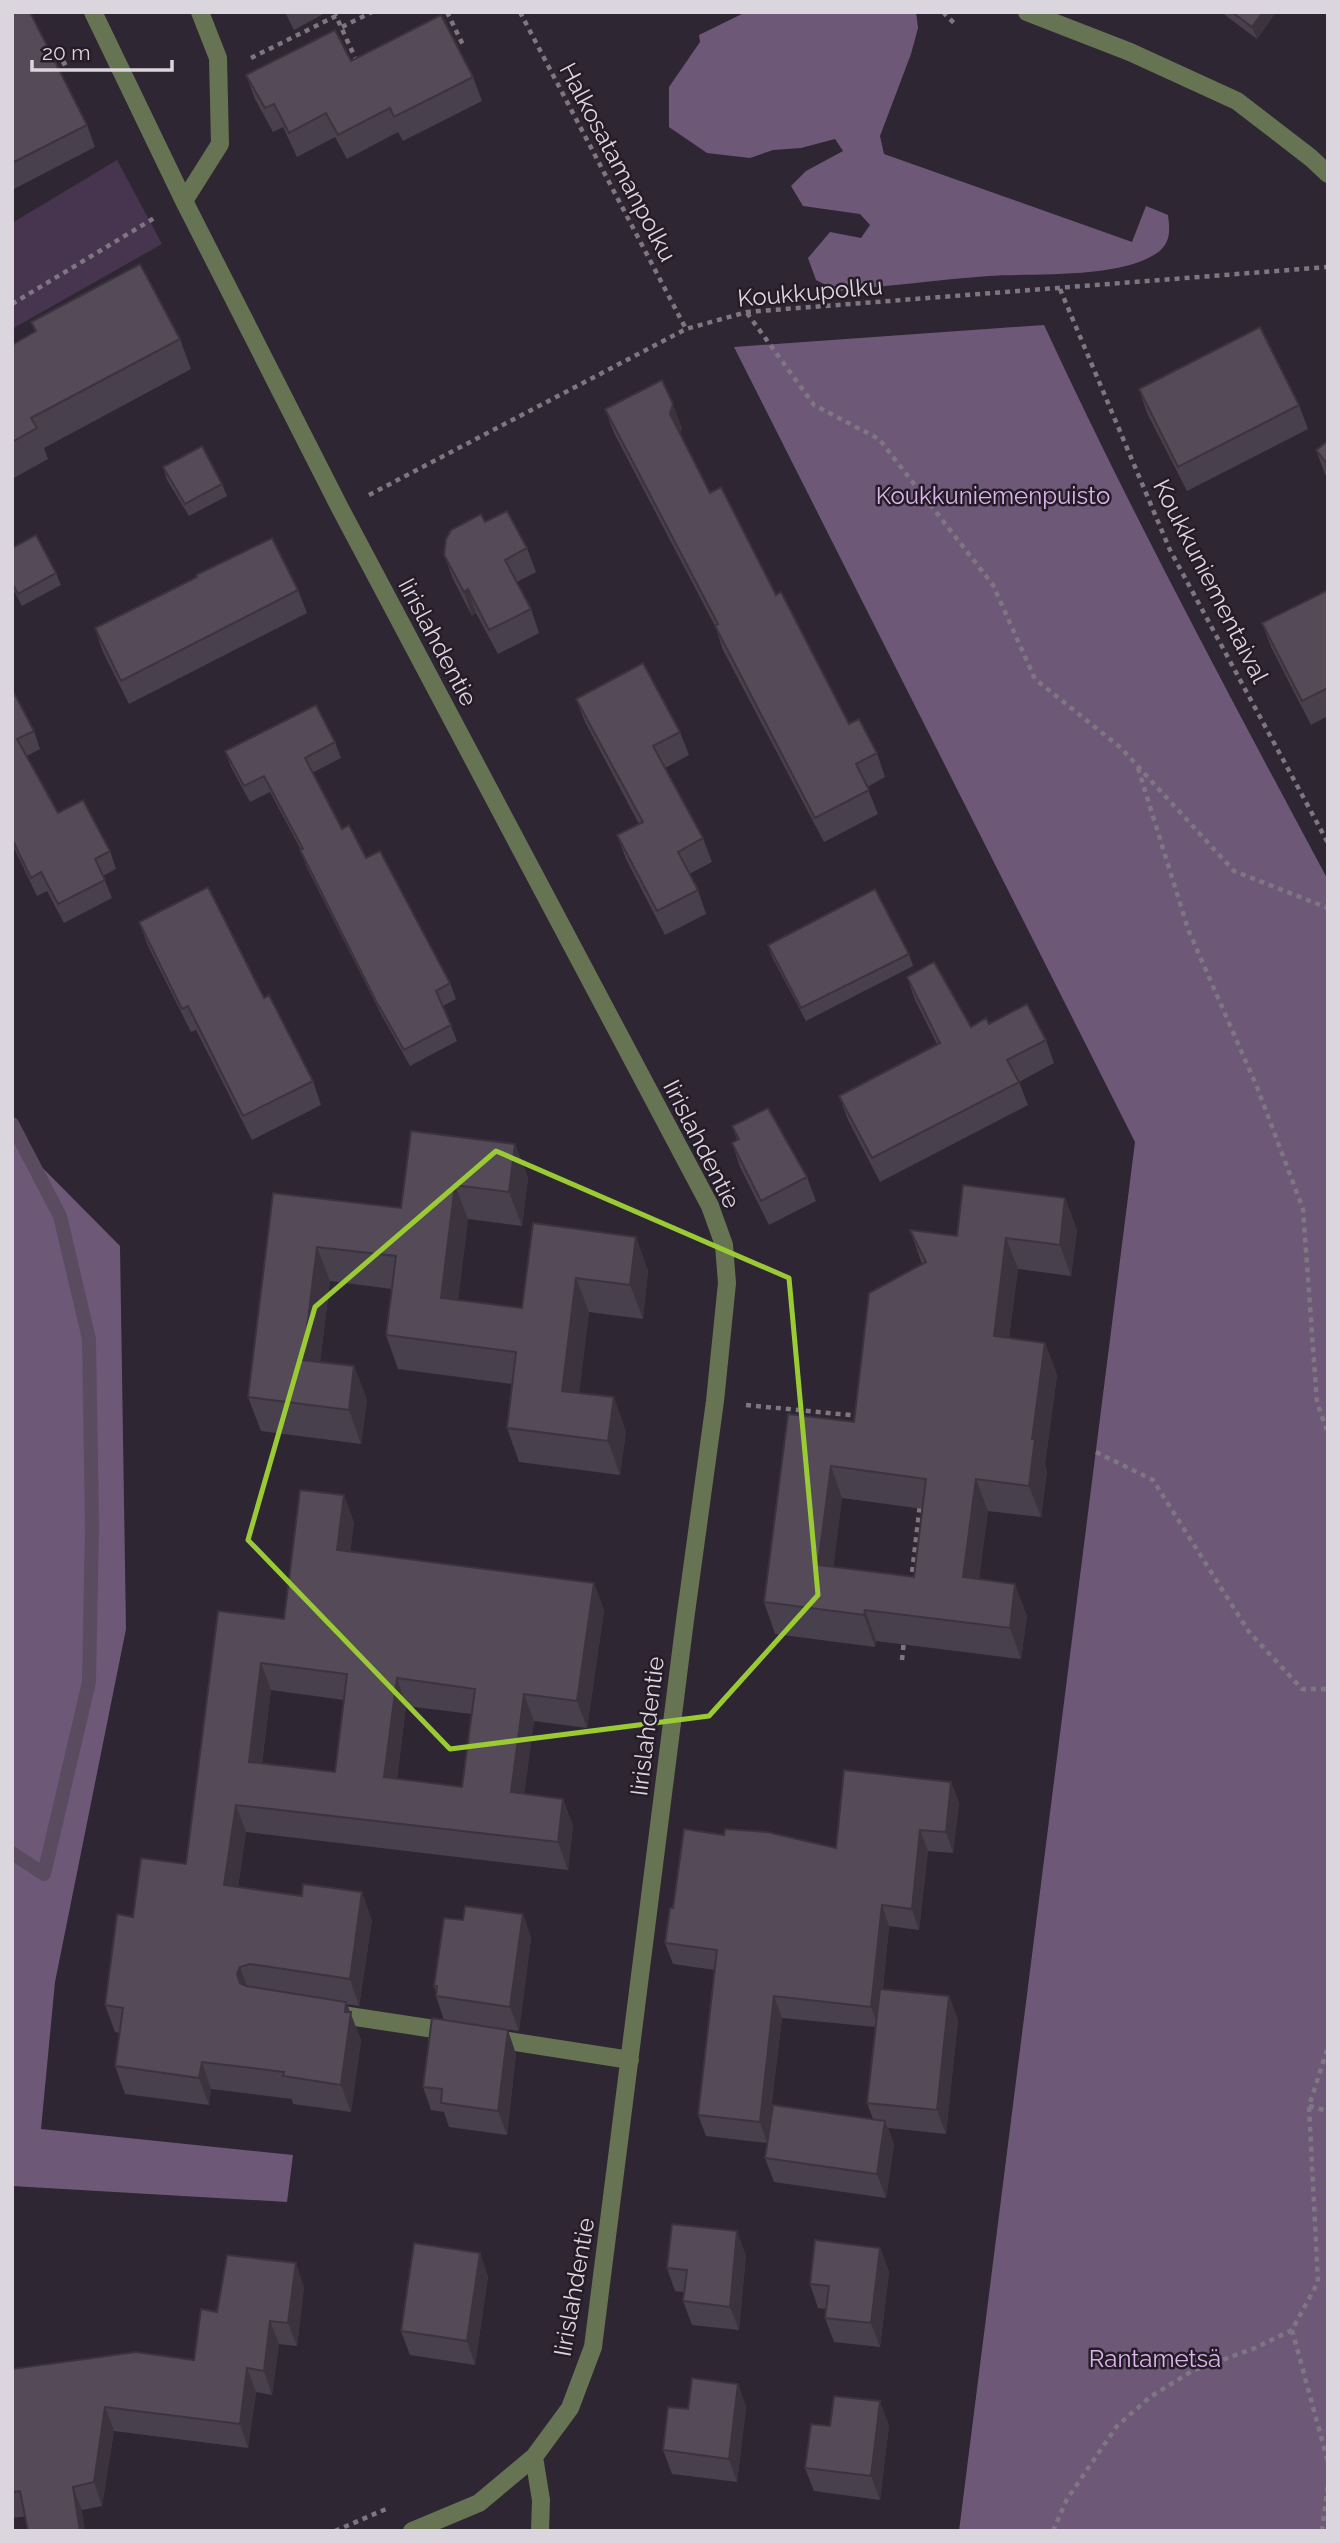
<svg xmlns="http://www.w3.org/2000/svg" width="1340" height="2543" viewBox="0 0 1340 2543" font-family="Raleway,sans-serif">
	<rect width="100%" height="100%" fill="#2e2632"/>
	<!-- green -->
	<path fill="#47344f" d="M 117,160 L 162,244 L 12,329 L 12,223 Z"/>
	<!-- forest -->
	<path fill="#6e5878" d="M 746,12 L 916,12 L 918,28 L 911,54 L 880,136 L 884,154 L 1132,242 L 1146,206 L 1168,215 C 1170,230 1171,243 1157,253 C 1119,279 1034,273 988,276 C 938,280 888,286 838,291 L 816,280 L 808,258 L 830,232 L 861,238 L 870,225 L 860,214 L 803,206 L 791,186 L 806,171 L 843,151 L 835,139 L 801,148 L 773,150 L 750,158 L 707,153 L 669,127 L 669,87 L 700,42 L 699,35 Z
		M 1044,325 C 1131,513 1230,697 1328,880 L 1328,2531 L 959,2531 L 1135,1142 L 734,347 Z
		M 12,1137 L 120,1246 L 126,1629 L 55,1982 L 41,2129 L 293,2155 L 287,2202 L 12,2186 Z"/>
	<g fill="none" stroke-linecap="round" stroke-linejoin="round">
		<!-- stream -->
		<path stroke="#5a4b60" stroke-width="14" d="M 12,1124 L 60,1216 L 89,1339 L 92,1526 L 89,1682 L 44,1874 L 12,1853"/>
		<!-- path -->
		<path stroke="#7e7781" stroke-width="4.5" stroke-dasharray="5 5" stroke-linecap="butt" d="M 447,12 L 464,47
			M 520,12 L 686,329
			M 943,12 L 954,23
			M 342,27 L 372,12
			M 251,58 L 336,16 L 358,64
			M 53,69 L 77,57
			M 1060,289 L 1170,550 L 1328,843
			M 12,304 L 156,217
			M 747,313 L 814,405 L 879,439 L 993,585 L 1035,679 L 1121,748 L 1234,871 L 1328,908
			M 369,495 L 686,329 L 747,312 L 1328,267
			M 1138,768 L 1188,929 L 1257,1087 L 1303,1209 L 1317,1403 L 1328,1433
			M 746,1405 L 860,1416
			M 1096,1452 L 1153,1480 L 1249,1632 L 1302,1689 L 1328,1689
			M 911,1582 L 920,1504
			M 902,1660 L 904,1640
			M 1309,2106 L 1328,2111
			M 1292,2330 L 1328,2462
			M 335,2531 L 386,2509
			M 1053,2531 L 1067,2499 L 1117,2426 L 1150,2397 L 1192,2371 L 1255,2348 L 1292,2330 L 1318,2282 L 1309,2106 L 1328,2047
			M 1322,2531 L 1328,2484"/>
		<!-- minor -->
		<path stroke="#667453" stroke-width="18" d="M 93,12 L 184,201 L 341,510 L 710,1206 L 724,1245 L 727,1283 L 715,1401 L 685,1620 L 593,2347 L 570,2408 L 534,2457 L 541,2500 L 540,2531
			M 1027,12 L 1130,52 L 1237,101 L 1311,158 L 1328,174
			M 184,201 L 220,144 L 218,58 L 200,12
			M 329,2013 L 454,2032
			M 489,2038 L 630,2060
			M 412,2531 L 479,2503 L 534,2457"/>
	</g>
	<!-- wall -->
	<path fill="#48404c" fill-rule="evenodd" d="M 12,12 L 87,125 L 95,147 L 12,190 Z
		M 285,12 L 327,12 L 294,30 Z
		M 1221,12 L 1276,12 L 1257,39 Z
		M 351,61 L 473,77 L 482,101 L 403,141 L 398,132 L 347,159 L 335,137 L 297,157 L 283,127 L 273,132 L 255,99 L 246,75 Z
		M 31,322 L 180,339 L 191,369 L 44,448 L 48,459 L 12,479 L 12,345 L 35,332 Z
		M 1139,389 L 1299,405 L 1308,429 L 1187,491 L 1147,413 Z
		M 605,409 L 682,428 L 680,434 L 710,493 L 776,595 L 849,724 L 877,753 L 885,777 L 867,787 L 878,814 L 824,842 L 723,650 L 715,626 L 614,433 Z
		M 1328,441 L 1328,477 L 1325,474 L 1316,450 Z
		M 163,467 L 222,484 L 227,496 L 189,516 L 167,480 Z
		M 485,522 L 527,548 L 536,572 L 517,582 L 531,609 L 539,633 L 498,654 L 476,613 L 472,616 L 453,579 L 444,555 Z
		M 12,548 L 56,573 L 61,585 L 22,606 L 12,587 Z
		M 298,590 L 307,613 L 129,704 L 103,652 L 95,628 Z
		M 1328,590 L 1328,716 L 1311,725 L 1271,647 L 1262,623 Z
		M 12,689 L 34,731 L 40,749 L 27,756 L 58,813 L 110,851 L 116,869 L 103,876 L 112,898 L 64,923 L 47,891 L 37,896 L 12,844 Z
		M 576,699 L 680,732 L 689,755 L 665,768 L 703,838 L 712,862 L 689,874 L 698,890 L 706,914 L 665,935 L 626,859 L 617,835 L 639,824 L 585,722 Z
		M 335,742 L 341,758 L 312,773 L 342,829 L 366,858 L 450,983 L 456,999 L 443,1006 L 457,1041 L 410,1066 L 382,1016 L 306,866 L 301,850 L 270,792 L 250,802 L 231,767 L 225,751 Z
		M 139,922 L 264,998 L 313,1081 L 321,1105 L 252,1140 L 196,1030 L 191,1032 L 148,946 Z
		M 768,945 L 909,954 L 913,966 L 806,1021 L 772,957 Z
		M 907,977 L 971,1027 L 989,1024 L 1046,1040 L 1054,1063 L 1019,1082 L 1028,1105 L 880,1182 L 848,1120 L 839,1096 L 937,1044 L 915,1000 Z
		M 732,1126 L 807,1177 L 816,1201 L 769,1225 L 740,1167 L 732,1143 L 737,1140 Z
		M 515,1144 L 528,1178 L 522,1226 L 468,1219 L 458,1300 L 522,1308 L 636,1237 L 648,1271 L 643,1319 L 589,1312 L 579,1393 L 626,1431 L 620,1475 L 519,1462 L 507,1428 L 512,1384 L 398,1369 L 386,1335 L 392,1289 L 330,1281 L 320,1362 L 354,1366 L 367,1400 L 361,1444 L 261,1431 L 248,1397 L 273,1193 L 401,1208 Z
		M 1065,1198 L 1077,1230 L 1071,1276 L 1018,1269 L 1009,1338 L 1045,1343 L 1057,1375 L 1045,1464 L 1047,1471 L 1041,1517 L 988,1511 L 979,1579 L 1027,1616 L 1021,1659 L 876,1641 L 875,1647 L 775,1634 L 764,1602 L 788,1414 L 854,1422 L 922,1264 L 910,1230 L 957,1236 ZM 842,1498 L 923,1509 L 914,1577 L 833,1567 Z
		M 354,1522 L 350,1552 L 594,1583 L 604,1611 L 587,1728 L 534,1721 L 524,1794 L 563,1799 L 573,1826 L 568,1870 L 246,1832 L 238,1887 L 372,1920 L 359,2006 L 347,2004 L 361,2040 L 351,2112 L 293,2104 L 292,2099 L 211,2089 L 209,2105 L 125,2094 L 115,2066 L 119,2033 L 115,2032 L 105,2005 L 133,1917 L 186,1864 L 218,1611 L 284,1619 ZM 271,1690 L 344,1700 L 335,1772 L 262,1763 ZM 406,1706 L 472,1714 L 462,1787 L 397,1779 Z
		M 951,1782 L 959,1803 L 953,1853 L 928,1851 L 919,1930 L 889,1926 L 883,1989 L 949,1996 L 958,2020 L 946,2134 L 888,2128 L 894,2145 L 886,2198 L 774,2182 L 765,2158 L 873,2119 L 867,2103 L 875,2027 L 782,2018 L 767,2143 L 706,2136 L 698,2115 L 715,1970 L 673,1964 L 665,1943 L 673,1908 L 724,1835 L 836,1848 Z
		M 523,1914 L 531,1938 L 519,2031 L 444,2020 L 436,1996 L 436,1992 L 434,1986 L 463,1920 Z
		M 516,2054 L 507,2135 L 449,2127 L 444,2112 L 431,2110 L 423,2087 Z
		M 880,2248 L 889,2272 L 880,2347 L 834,2342 L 825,2318 L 826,2309 L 818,2308 L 810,2284 Z
		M 480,2253 L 488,2277 L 475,2365 L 410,2355 L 401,2331 Z
		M 746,2255 L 739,2330 L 692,2325 L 683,2301 L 684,2292 L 675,2291 L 667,2268 Z
		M 304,2287 L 297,2346 L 279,2344 L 272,2395 L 256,2392 L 248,2448 L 114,2431 L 102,2506 L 82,2510 L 12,2518 L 12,2369 L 194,2360 L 217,2312 Z
		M 738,2384 L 746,2407 L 737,2482 L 672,2474 L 663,2450 L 688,2409 Z
		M 889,2425 L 880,2500 L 814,2491 L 805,2468 L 830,2426 Z"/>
	<!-- shaded-wall -->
	<path fill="#3b343e" d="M 1263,12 L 1276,12 L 1257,39 L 1252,27 Z
		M 673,404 L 682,428 L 679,438 L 670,414 Z
		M 468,589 L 476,613 L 472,616 L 464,592 Z
		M 515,1144 L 528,1178 L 522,1226 L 509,1192 Z
		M 455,1185 L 468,1219 L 454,1332 L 441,1298 Z
		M 1065,1198 L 1077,1230 L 1071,1276 L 1060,1245 Z
		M 636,1237 L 648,1271 L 643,1319 L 630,1285 Z
		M 1006,1238 L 1018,1269 L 1005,1368 L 994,1336 Z
		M 317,1247 L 330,1281 L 316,1394 L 303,1360 Z
		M 576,1278 L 589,1312 L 575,1425 L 562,1391 Z
		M 1045,1343 L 1057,1375 L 1045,1464 L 1047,1471 L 1041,1517 L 1029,1486 L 1032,1439 Z
		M 354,1366 L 367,1400 L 361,1444 L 349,1410 Z
		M 614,1397 L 626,1431 L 620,1475 L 608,1441 Z
		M 831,1466 L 842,1498 L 830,1596 L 818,1565 Z
		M 976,1479 L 988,1511 L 975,1609 L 963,1577 Z
		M 344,1495 L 354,1522 L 347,1578 L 337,1550 Z
		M 594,1583 L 604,1611 L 587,1728 L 577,1701 Z
		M 1015,1584 L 1027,1616 L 1021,1659 L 1010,1628 Z
		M 865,1610 L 876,1641 L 875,1647 L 864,1615 Z
		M 261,1663 L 271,1690 L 258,1789 L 249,1762 Z
		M 397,1678 L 406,1706 L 394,1804 L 384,1777 Z
		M 524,1694 L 534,1721 L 521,1819 L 511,1792 Z
		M 951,1782 L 959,1803 L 953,1853 L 946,1832 Z
		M 563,1799 L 573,1826 L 568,1870 L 558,1842 Z
		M 236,1805 L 246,1832 L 234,1913 L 224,1885 Z
		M 920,1830 L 928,1851 L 919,1930 L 912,1909 Z
		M 362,1892 L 372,1920 L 359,2006 L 350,1979 Z
		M 882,1905 L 889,1926 L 879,2028 L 871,2007 Z
		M 523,1914 L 531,1938 L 519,2031 L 510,2007 Z
		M 240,1967 L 250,1994 L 247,2001 L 237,1974 Z
		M 774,1996 L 782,2018 L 767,2143 L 760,2122 Z
		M 949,1996 L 958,2020 L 946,2134 L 937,2110 Z
		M 346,2002 L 361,2040 L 351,2112 L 341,2085 Z
		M 508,2030 L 516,2054 L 507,2135 L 498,2111 Z
		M 202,2062 L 211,2089 L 209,2105 L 199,2078 Z
		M 885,2121 L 894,2145 L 886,2198 L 877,2174 Z
		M 737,2231 L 746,2255 L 739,2330 L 730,2307 Z
		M 880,2248 L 889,2272 L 880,2347 L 871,2323 Z
		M 480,2253 L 488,2277 L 475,2365 L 467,2341 Z
		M 296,2263 L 304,2287 L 297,2346 L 288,2323 Z
		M 270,2321 L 279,2344 L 272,2395 L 264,2371 Z
		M 247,2368 L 256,2392 L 248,2448 L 240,2424 Z
		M 738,2384 L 746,2407 L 737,2482 L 729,2459 Z
		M 880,2401 L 889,2425 L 880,2500 L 871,2476 Z
		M 105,2407 L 114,2431 L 102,2506 L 94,2482 Z
		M 73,2487 L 82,2510 L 85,2531 L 80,2531 Z"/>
	<!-- building -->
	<path fill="#544a58" stroke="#3b343e" stroke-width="2" fill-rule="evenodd" d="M 12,12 L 30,12 L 87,125 L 12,163 Z
		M 1232,12 L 1263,12 L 1252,27 Z
		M 441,15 L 473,77 L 394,117 L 390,108 L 338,135 L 326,113 L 289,133 L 274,104 L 265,108 L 246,75 L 335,30 L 351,61 Z
		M 140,264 L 180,339 L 31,418 L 37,428 L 12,442 L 12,345 L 36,331 L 31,322 Z
		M 1260,327 L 1299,405 L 1178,467 L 1139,389 Z
		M 662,380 L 673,404 L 670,414 L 710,493 L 721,487 L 776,595 L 781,592 L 849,724 L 859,719 L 877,753 L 856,764 L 869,790 L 815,818 L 715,626 L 718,624 L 605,409 Z
		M 1328,441 L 1328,465 L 1316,450 Z
		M 202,446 L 222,484 L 185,504 L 163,467 Z
		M 507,511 L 527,548 L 505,560 L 531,609 L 489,630 L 468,589 L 464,592 L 444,555 L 446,539 L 451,530 L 481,514 L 485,522 Z
		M 36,535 L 56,573 L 18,594 L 12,583 L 12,548 Z
		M 272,538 L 298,590 L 121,681 L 95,628 L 197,577 L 196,575 Z
		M 1328,590 L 1328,688 L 1302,701 L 1262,623 Z
		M 643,663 L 680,732 L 653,746 L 703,838 L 678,852 L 698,890 L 657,911 L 617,835 L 643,822 L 576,699 Z
		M 12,689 L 34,731 L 17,739 L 58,813 L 83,800 L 110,851 L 95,859 L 105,880 L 58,904 L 41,872 L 31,878 L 12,839 Z
		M 316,705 L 335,742 L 305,758 L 342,829 L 349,825 L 366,858 L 380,851 L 450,983 L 436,991 L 451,1025 L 404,1050 L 376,1001 L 300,850 L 303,849 L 264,776 L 244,786 L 225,751 Z
		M 208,887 L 264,998 L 269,995 L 313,1081 L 243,1116 L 188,1006 L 182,1009 L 139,922 Z
		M 875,889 L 909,954 L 801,1008 L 768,945 Z
		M 934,962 L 971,1027 L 986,1018 L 989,1024 L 1027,1004 L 1046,1040 L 1007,1060 L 1019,1082 L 872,1158 L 839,1096 L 940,1043 L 907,977 Z
		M 768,1108 L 807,1177 L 761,1201 L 732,1143 L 739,1139 L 732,1126 Z
		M 411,1131 L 515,1144 L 509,1192 L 455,1185 L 441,1298 L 522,1308 L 533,1223 L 636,1237 L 630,1285 L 576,1278 L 562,1391 L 614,1397 L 608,1441 L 507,1428 L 516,1352 L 386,1335 L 396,1256 L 317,1247 L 303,1360 L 354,1366 L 349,1410 L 248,1397 L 273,1193 L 401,1208 Z
		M 963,1185 L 1065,1198 L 1060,1245 L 1006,1238 L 994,1336 L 1045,1343 L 1032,1439 L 1035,1439 L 1029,1486 L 976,1479 L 963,1577 L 1015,1584 L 1010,1628 L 865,1610 L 864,1615 L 764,1602 L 788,1414 L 854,1422 L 869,1293 L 926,1262 L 910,1230 L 957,1236 ZM 831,1466 L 926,1479 L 914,1577 L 818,1565 Z
		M 300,1490 L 344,1495 L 337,1550 L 594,1583 L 577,1701 L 524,1694 L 511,1792 L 563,1799 L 558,1842 L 236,1805 L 224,1885 L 302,1896 L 303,1884 L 362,1892 L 350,1979 L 250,1964 L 240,1967 L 237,1974 L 240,1983 L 246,1986 L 346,2002 L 345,2012 L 351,2012 L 341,2085 L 283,2076 L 284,2072 L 202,2062 L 199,2078 L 115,2066 L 123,2008 L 105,2005 L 117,1914 L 133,1917 L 141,1858 L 186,1864 L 218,1611 L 284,1619 ZM 261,1663 L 347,1674 L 335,1772 L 249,1762 ZM 397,1678 L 475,1689 L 462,1787 L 384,1777 Z
		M 844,1770 L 951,1782 L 946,1832 L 920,1830 L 912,1909 L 882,1905 L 871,2007 L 774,1996 L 760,2122 L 698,2115 L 717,1950 L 665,1943 L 670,1908 L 673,1908 L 684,1829 L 724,1835 L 725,1829 L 767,1832 L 836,1848 Z
		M 465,1906 L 523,1914 L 510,2007 L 436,1996 L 437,1986 L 434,1986 L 444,1918 L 463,1920 Z
		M 880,1989 L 949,1996 L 937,2110 L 867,2103 Z
		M 432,2018 L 508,2030 L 498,2111 L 441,2103 L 442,2089 L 423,2087 Z
		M 773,2105 L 885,2121 L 877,2174 L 765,2158 Z
		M 672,2224 L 737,2231 L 730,2307 L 683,2301 L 687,2270 L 667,2268 Z
		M 815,2240 L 880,2248 L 871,2323 L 825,2318 L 829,2286 L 810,2284 Z
		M 414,2243 L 480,2253 L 467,2341 L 401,2331 Z
		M 227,2255 L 296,2263 L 288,2323 L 270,2321 L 264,2371 L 247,2368 L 240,2424 L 105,2407 L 94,2482 L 73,2487 L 80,2531 L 28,2531 L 20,2491 L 12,2492 L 12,2369 L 136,2352 L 194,2360 L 201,2309 L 217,2312 Z
		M 692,2378 L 738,2384 L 729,2459 L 663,2450 L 668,2407 L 688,2409 Z
		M 834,2396 L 880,2401 L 871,2476 L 805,2468 L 811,2424 L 830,2426 Z"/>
	<!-- marked area -->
	<path fill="none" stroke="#9acb34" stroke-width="5" stroke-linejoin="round" d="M 496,1151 L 789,1278 L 818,1595 L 709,1716 L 450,1749 L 248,1540 L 315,1307 Z"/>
	<g text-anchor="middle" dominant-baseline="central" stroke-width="5" stroke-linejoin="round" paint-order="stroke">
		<!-- street labels -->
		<g font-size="24" fill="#dbd5dd" stroke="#251c28">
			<text transform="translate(618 162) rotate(62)">Halkosatamanpolku</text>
			<text transform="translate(810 292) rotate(-5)">Koukkupolku</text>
			<text transform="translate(1211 581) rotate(63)">Koukkuniementaival</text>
			<text transform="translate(438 642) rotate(62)">Iirislahdentie</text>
			<text transform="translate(702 1144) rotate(63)">Iirislahdentie</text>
			<text transform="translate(647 1726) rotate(-83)">Iirislahdentie</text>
			<text transform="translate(574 2287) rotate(-80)">Iirislahdentie</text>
		</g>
		<!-- park labels -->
		<g font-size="24" fill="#dcb5ed" stroke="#251c28">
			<text x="993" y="495">Koukkuniemenpuisto</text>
			<text x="1155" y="2358">Rantametsä</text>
		</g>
	</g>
	<!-- border -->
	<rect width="1340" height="2543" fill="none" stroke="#dbd5dd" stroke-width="28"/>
	<!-- scale -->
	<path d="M32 60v10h140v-10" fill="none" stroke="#dbd5dd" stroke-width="3.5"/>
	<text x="42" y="60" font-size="21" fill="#dbd5dd" stroke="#251c28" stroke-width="5" paint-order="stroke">20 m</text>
</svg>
